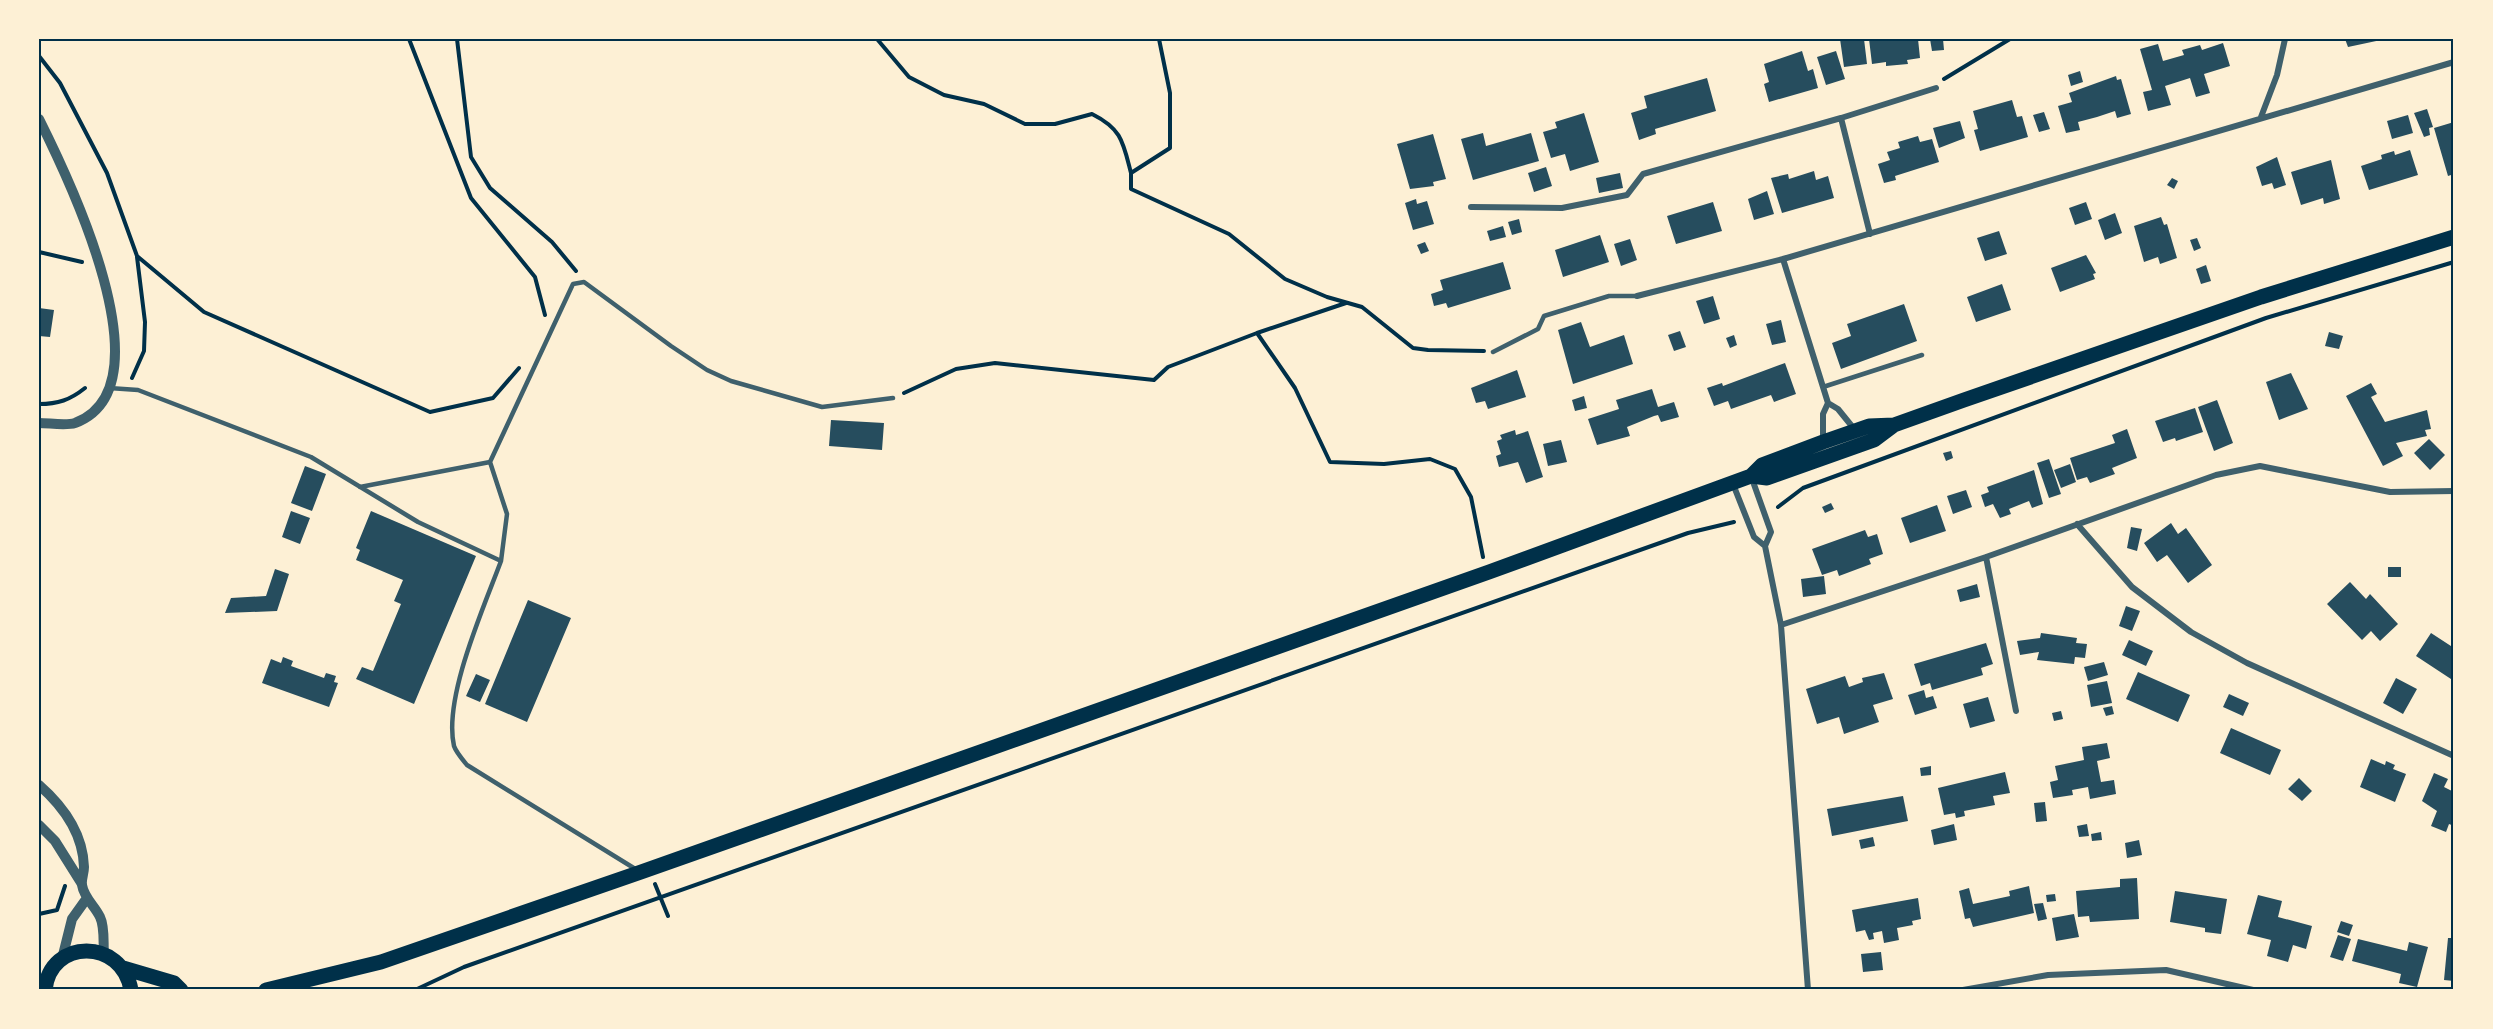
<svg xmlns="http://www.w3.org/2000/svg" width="2493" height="1029" viewBox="0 0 2493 1029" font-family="Commissioner,sans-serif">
	<rect width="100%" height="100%" fill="#fdf0d5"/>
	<!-- building -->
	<path fill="#264d5e" d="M 1840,39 L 1864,39 L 1867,64 L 1844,67 Z
		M 1869,39 L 1918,39 L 1920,58 L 1907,60 L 1908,64 L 1886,66 L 1886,62 L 1872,64 Z
		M 1930,39 L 1943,39 L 1944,50 L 1932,51 Z
		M 2345,39 L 2381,39 L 2381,40 L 2348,47 Z
		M 2223,43 L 2230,66 L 2204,74 L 2210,93 L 2196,97 L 2190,78 L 2165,86 L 2171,105 L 2148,111 L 2143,92 L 2152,90 L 2140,49 L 2158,44 L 2163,61 L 2184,55 L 2182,50 L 2200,45 L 2202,50 Z
		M 1802,51 L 1808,71 L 1813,69 L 1818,88 L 1769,102 L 1764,84 L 1769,82 L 1764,64 Z
		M 1836,51 L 1845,79 L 1826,85 L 1817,57 Z
		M 2080,71 L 2083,82 L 2071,86 L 2068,75 Z
		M 2116,76 L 2117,80 L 2121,79 L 2131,114 L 2117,118 L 2115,111 L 2097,117 L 2078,122 L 2080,130 L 2066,133 L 2058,106 L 2072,102 L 2069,93 Z
		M 1707,78 L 1716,111 L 1655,129 L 1656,134 L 1639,140 L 1631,113 L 1647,108 L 1644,96 Z
		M 2012,100 L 2017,117 L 2022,116 L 2028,137 L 1980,151 L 1974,130 L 1978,129 L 1973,111 Z
		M 2427,109 L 2433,127 L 2429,128 L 2430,135 L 2424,137 L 2414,113 Z
		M 2044,112 L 2050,129 L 2039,132 L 2033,115 Z
		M 1584,113 L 1599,162 L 1570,171 L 1565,154 L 1551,158 L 1543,132 L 1557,128 L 1555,122 Z
		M 2408,115 L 2413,133 L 2392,139 L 2387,121 Z
		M 1960,121 L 1965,138 L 1939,148 L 1933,128 Z
		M 2454,122 L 2454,174 L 2448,176 L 2434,128 Z
		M 1483,133 L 1486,146 L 1531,133 L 1539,161 L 1473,180 L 1461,139 Z
		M 1433,134 L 1446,179 L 1433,182 L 1434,186 L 1410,189 L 1397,144 Z
		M 1918,136 L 1920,142 L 1932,139 L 1939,162 L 1895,176 L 1896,180 L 1884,183 L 1878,164 L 1890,160 L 1887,152 L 1900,148 L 1898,142 Z
		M 2410,150 L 2418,175 L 2369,190 L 2361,166 L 2382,159 L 2381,155 L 2394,151 L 2395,155 Z
		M 2277,157 L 2286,185 L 2274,189 L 2272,183 L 2262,186 L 2256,167 Z
		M 2331,160 L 2340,199 L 2324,204 L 2323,198 L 2301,205 L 2291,172 Z
		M 1546,167 L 1552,186 L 1534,192 L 1528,173 Z
		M 1814,171 L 1816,180 L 1828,176 L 1834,198 L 1782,213 L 1771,178 L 1788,174 L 1789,179 Z
		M 1620,173 L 1623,188 L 1599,193 L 1596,178 Z
		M 2172,178 L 2178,181 L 2174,189 L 2167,185 Z
		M 1767,191 L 1774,214 L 1754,220 L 1748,199 Z
		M 1416,199 L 1417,204 L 1427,201 L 1434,224 L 1413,230 L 1405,203 Z
		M 1713,202 L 1722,231 L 1676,244 L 1667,216 Z
		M 2086,202 L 2092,219 L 2075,225 L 2069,208 Z
		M 2115,213 L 2122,233 L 2105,240 L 2098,220 Z
		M 2161,217 L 2164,225 L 2167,224 L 2177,258 L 2160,264 L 2158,257 L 2144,262 L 2134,226 Z
		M 1519,219 L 1522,232 L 1512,235 L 1508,222 Z
		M 1503,226 L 1506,237 L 1490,241 L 1487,231 Z
		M 1999,231 L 2007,254 L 1985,261 L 1977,238 Z
		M 1600,235 L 1609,262 L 1563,277 L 1555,250 Z
		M 2197,238 L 2201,248 L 2194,251 L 2190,240 Z
		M 1630,239 L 1637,260 L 1621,266 L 1614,244 Z
		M 1425,242 L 1429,251 L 1421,254 L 1417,245 Z
		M 2086,255 L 2096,273 L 2093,274 L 2095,279 L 2060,292 L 2051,268 Z
		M 1503,262 L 1511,289 L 1448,308 L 1446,303 L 1434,306 L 1431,294 L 1443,290 L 1440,280 Z
		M 2206,265 L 2211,281 L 2201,284 L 2196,269 Z
		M 2002,284 L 2011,310 L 1976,322 L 1967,297 Z
		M 1713,296 L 1720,319 L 1704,324 L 1696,301 Z
		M 1904,304 L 1917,341 L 1841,369 L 1832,343 L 1851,336 L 1847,324 Z
		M 39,308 L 54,310 L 50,337 L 39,336 Z
		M 1781,320 L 1786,342 L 1772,345 L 1766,324 Z
		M 1581,322 L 1590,347 L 1624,335 L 1633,364 L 1573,384 L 1558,330 Z
		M 1680,331 L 1686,347 L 1674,351 L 1668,335 Z
		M 2329,332 L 2343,336 L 2339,349 L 2325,346 Z
		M 1734,335 L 1737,345 L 1730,348 L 1726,338 Z
		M 1785,363 L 1796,394 L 1774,402 L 1771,395 L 1731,409 L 1728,401 L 1714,406 L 1707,388 L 1722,383 L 1723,386 Z
		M 1517,370 L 1526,397 L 1488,409 L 1485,401 L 1476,403 L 1471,388 Z
		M 2291,373 L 2308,409 L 2279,420 L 2266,382 Z
		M 2371,383 L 2377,394 L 2371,397 L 2385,422 L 2427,410 L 2431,429 L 2425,430 L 2427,436 L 2396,443 L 2403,456 L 2383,466 L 2346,396 Z
		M 1652,389 L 1658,407 L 1674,402 L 1679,417 L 1661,422 L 1658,415 L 1654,416 L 1627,427 L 1630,436 L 1597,445 L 1588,419 L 1619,409 L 1616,400 Z
		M 1584,396 L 1587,408 L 1575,411 L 1572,400 Z
		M 2217,400 L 2233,443 L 2214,451 L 2198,407 Z
		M 2195,408 L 2203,432 L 2176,441 L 2175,438 L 2163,442 L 2155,421 Z
		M 831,420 L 884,423 L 882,450 L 829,446 Z
		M 2127,429 L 2137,458 L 2112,468 L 2115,474 L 2090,483 L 2087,477 L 2077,480 L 2070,458 L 2115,443 L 2112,435 Z
		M 1515,430 L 1516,435 L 1528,431 L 1543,477 L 1526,483 L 1518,462 L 1499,467 L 1496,456 L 1501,454 L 1497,441 L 1502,439 L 1500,435 Z
		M 2429,439 L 2445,455 L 2430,470 L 2414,453 Z
		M 1561,440 L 1567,462 L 1548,466 L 1543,444 Z
		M 1951,451 L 1953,458 L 1946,461 L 1943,453 Z
		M 2049,459 L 2061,494 L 2049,498 L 2037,463 Z
		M 2070,464 L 2076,482 L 2061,488 L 2054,470 Z
		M 305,466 L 326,474 L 312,511 L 291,503 Z
		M 2034,470 L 2043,504 L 2032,508 L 2029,501 L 2009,509 L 2011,514 L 2000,518 L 1993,504 L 1985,507 L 1981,495 L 1989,492 L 1987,487 Z
		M 1966,490 L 1972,507 L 1953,514 L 1947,496 Z
		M 1831,503 L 1834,509 L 1825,513 L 1822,507 Z
		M 1937,505 L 1946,531 L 1910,543 L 1901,518 Z
		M 291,511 L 310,518 L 300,544 L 282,537 Z
		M 371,511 L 476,556 L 414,704 L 356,679 L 362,667 L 373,671 L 401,604 L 394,601 L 403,580 L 356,560 L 360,550 L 356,548 Z
		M 2171,523 L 2178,534 L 2186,528 L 2212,565 L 2188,583 L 2167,555 L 2157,562 L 2144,543 Z
		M 2131,527 L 2142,529 L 2137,551 L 2127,548 Z
		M 1865,530 L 1868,537 L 1877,534 L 1883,554 L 1869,559 L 1871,564 L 1839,576 L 1837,570 L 1822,575 L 1812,549 Z
		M 2388,567 L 2401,567 L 2401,577 L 2388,577 Z
		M 275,569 L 289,574 L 277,611 L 225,613 L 231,598 L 266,596 Z
		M 1824,576 L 1826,594 L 1803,597 L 1801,579 Z
		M 2350,582 L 2366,599 L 2370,594 L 2398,624 L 2380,641 L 2371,631 L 2362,640 L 2327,604 Z
		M 1977,584 L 1980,597 L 1960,602 L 1957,590 Z
		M 528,600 L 571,618 L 527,722 L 485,704 Z
		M 2126,606 L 2140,611 L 2132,631 L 2119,626 Z
		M 2041,633 L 2077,638 L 2076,643 L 2087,644 L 2085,658 L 2075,657 L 2074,664 L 2037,660 L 2039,652 L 2020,655 L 2017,641 L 2040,638 Z
		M 2431,633 L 2454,648 L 2454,681 L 2416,656 Z
		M 2129,640 L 2153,651 L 2146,666 L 2122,655 Z
		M 1986,643 L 1993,664 L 1981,668 L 1983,675 L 1932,690 L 1930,683 L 1921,686 L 1914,664 Z
		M 283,657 L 293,661 L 291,666 L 324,678 L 326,673 L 336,676 L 334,682 L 338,683 L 329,707 L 262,683 L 271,659 L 281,663 Z
		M 2104,662 L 2108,675 L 2088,681 L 2084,667 Z
		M 2138,672 L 2190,695 L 2178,722 L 2126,699 Z
		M 1884,673 L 1893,699 L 1873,705 L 1879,722 L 1844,734 L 1839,717 L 1817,724 L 1806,689 L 1845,676 L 1849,687 L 1863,682 L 1862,678 Z
		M 476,674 L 490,680 L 480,702 L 466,696 Z
		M 2396,678 L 2417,689 L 2403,714 L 2383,703 Z
		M 2107,681 L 2112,703 L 2091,707 L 2087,685 Z
		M 1924,690 L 1926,698 L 1933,696 L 1937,708 L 1915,715 L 1908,695 Z
		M 2229,694 L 2249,703 L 2243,716 L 2223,707 Z
		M 1988,697 L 1995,721 L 1970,728 L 1963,704 Z
		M 2112,706 L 2114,714 L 2106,716 L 2103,708 Z
		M 2061,711 L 2063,719 L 2054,721 L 2052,713 Z
		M 2231,728 L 2281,750 L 2270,775 L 2220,753 Z
		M 2107,743 L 2110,758 L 2097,761 L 2101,782 L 2114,780 L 2116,794 L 2090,799 L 2088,787 L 2072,790 L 2073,795 L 2053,798 L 2050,782 L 2058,780 L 2055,766 L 2084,760 L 2082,747 Z
		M 2371,759 L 2385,765 L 2386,761 L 2395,765 L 2393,769 L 2406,774 L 2395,802 L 2360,787 Z
		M 1931,766 L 1931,775 L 1921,776 L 1920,768 Z
		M 2005,772 L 2010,793 L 1993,796 L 1995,805 L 1964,811 L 1965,816 L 1956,818 L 1955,813 L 1944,815 L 1938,788 Z
		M 2434,773 L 2448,779 L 2444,787 L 2454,792 L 2454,826 L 2449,824 L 2446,832 L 2431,826 L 2437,811 L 2422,801 Z
		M 2299,778 L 2312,791 L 2302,801 L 2288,789 Z
		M 1903,796 L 1908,821 L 1832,836 L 1827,809 Z
		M 2045,802 L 2047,821 L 2036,822 L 2034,803 Z
		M 1954,824 L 1957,840 L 1934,845 L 1931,830 Z
		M 2087,824 L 2089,836 L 2079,837 L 2077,826 Z
		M 2101,832 L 2102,840 L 2092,841 L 2091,834 Z
		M 1873,837 L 1875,846 L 1861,849 L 1859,840 Z
		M 2139,840 L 2142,855 L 2127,858 L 2125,843 Z
		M 2137,878 L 2139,919 L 2090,922 L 2089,916 L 2078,917 L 2076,891 L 2120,887 L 2120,879 Z
		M 2029,886 L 2034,913 L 1973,927 L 1970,918 L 1965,919 L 1959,891 L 1969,888 L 1973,904 L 2010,896 L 2009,891 Z
		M 2175,891 L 2227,899 L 2221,934 L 2205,932 L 2205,928 L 2170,922 Z
		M 2055,894 L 2056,901 L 2047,902 L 2046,895 Z
		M 2258,895 L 2282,901 L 2278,917 L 2312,926 L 2306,949 L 2293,945 L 2288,962 L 2267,956 L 2271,940 L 2247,934 Z
		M 1918,898 L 1921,919 L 1912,921 L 1913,925 L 1897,928 L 1899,940 L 1884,943 L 1882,931 L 1873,933 L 1874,939 L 1869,940 L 1865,930 L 1856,932 L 1852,910 Z
		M 2043,903 L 2047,919 L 2038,921 L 2034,904 Z
		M 2074,914 L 2079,937 L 2056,941 L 2052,918 Z
		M 2341,921 L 2353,925 L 2349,936 L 2337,932 Z
		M 2338,935 L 2351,939 L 2343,961 L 2330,957 Z
		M 2448,938 L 2454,938 L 2454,981 L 2444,980 Z
		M 2358,939 L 2407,951 L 2409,942 L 2428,947 L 2417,987 L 2399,983 L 2401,974 L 2352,961 Z
		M 1881,952 L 1883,970 L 1863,972 L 1861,954 Z"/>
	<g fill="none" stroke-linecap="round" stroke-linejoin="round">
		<!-- path -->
		<path stroke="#003049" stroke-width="4" d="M 409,39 L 471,198 L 535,277 L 545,315
			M 457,39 L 471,157 L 490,188 L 552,242 L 576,271
			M 877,39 L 909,77 L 944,95 L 984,104 L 1025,124 L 1055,124 L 1092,114 C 1122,129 1123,142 1131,173
			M 1159,39 L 1170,93 L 1170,148 L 1131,173 L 1131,189 L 1229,234 L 1285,279 L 1327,297 L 1362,307 L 1413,348 L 1428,350 L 1484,351
			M 39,56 L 60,83 L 107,173 L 137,256 L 204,312 L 430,412 L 493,398 L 519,368
			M 1944,79 L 2010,39
			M 39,252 L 82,262
			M 1346,303 L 1257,333 L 1295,388 L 1330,462 L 1384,464 L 1430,459 L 1455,469 L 1471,497 L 1483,557
			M 132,378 L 144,351 L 145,322 L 137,257
			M 904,393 L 956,369 L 995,363 L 1154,380 L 1168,367 L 1257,333
			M 39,404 C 58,404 70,400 85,388
			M 1778,507 L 1803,488 L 2266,318 L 2454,262
			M 655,884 L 668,916
			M 39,914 L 57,910 L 65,886
			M 415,990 L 464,967 L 1688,533 L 1734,522"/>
		<!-- service -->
		<path stroke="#3f606c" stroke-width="4.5" d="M 1493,352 L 1538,329 L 1544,316 L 1609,296 L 1637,296
			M 1823,387 L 1922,355
			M 109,388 L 138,390 L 311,457 L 418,522 L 501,561 C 484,607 443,698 454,746 C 456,752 462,759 467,765 L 637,870
			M 360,487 L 490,462
			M 501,561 L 507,514 L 490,462 L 573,284 L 584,282 L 671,346 L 707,370 L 731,381 L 822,407 L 893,398"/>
		<!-- minor -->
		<path stroke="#3f606c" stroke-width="6" d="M 2261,117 L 2277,75 L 2285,39
			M 1471,207 L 1562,208 L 1627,195 L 1643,174 L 1841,118
			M 1870,234 L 1841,118 L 1936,88
			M 1637,296 L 1783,259
			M 1828,403 L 1838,409 L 1855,430
			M 1823,440 L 1823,414 L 1828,403 L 1783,259 L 2454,62
			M 1751,476 L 1771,532 L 1765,546 L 1781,625 L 1808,990
			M 1733,484 L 1754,537 L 1765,546
			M 2077,524 L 2132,587 L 2191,632 L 2247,663 L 2454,756
			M 1986,557 L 2016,711
			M 1781,625 L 1986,557 L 2216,475 L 2260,466 L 2390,492 L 2454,491
			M 1963,990 L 2048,975 L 2166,970 L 2253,990"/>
		<!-- tertiary -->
		<path stroke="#3f606c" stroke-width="10" d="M 39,119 C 67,175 171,387 75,423 C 66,426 49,423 39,423
			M 39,785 C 63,806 83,834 84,867 C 84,873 81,880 82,885 C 84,898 95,906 100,917 C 105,927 103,943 104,954
			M 39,825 L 55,841 L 82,884
			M 62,959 L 72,919 L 87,898"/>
		<!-- primary -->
		<path stroke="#003049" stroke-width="15" d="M 1751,476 L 1767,478 L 1874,440 L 1894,425 L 1964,400 L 2261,297 L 2454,237
			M 123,968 L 174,983 L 181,990
			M 45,990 C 50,938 122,938 131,990
			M 266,990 L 381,962 L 641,872 L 1489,572 L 1751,476 L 1762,465 L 1823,442 L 1869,426 L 1894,425"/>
	</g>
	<!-- border -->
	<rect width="2493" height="1029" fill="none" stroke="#fdf0d5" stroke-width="81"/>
	<rect x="40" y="40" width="2412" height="948" fill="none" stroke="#003049" stroke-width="2"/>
</svg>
